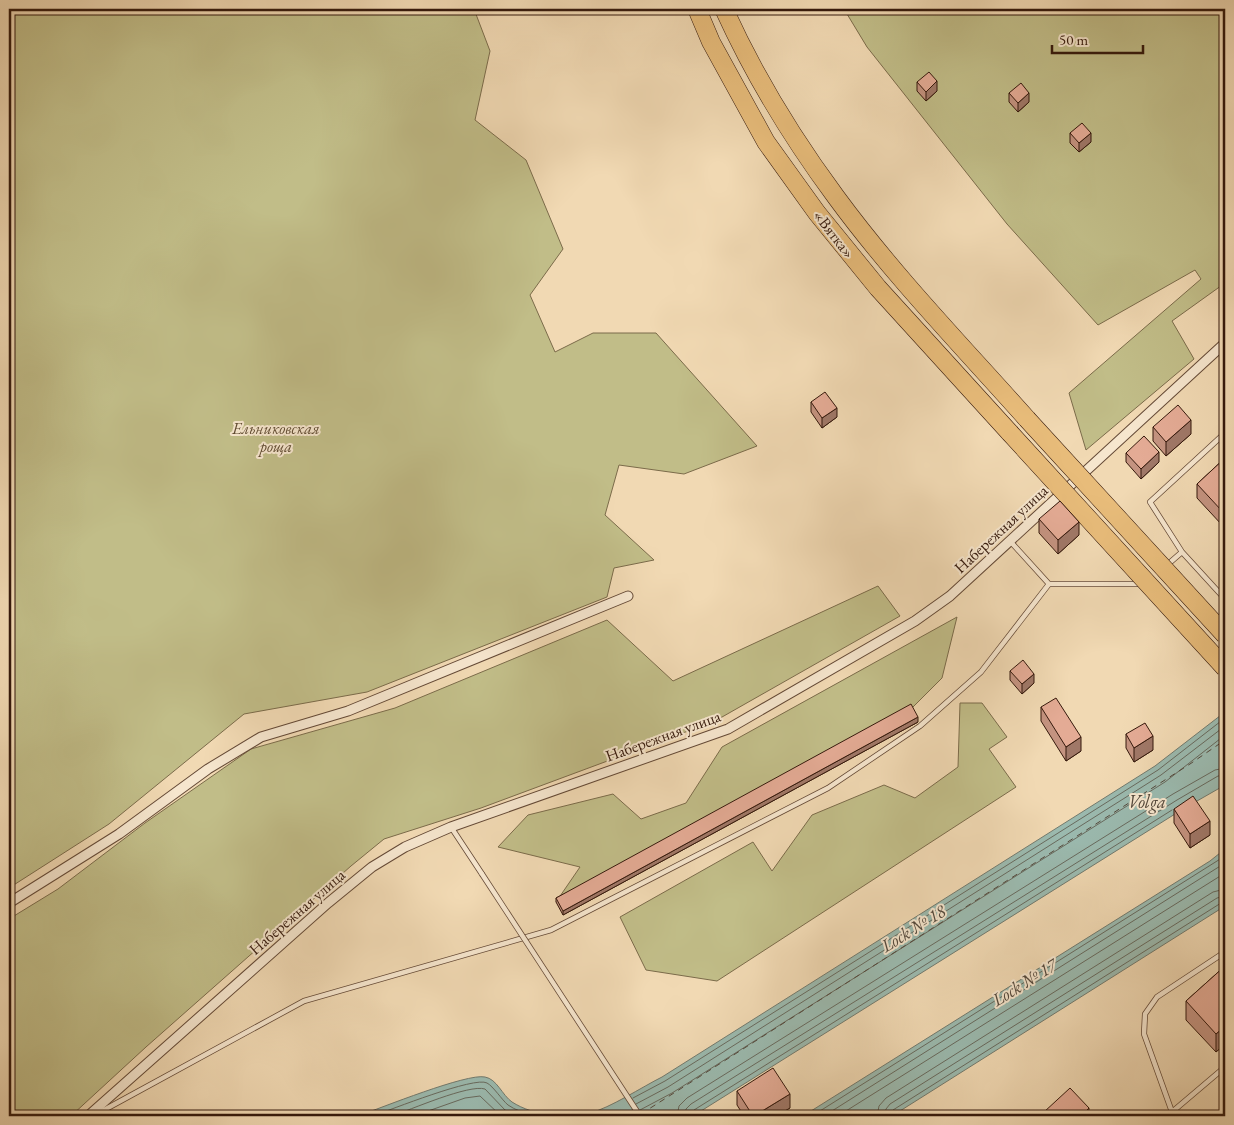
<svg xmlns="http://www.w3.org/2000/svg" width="1234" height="1125" viewBox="0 0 1234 1125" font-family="'EB Garamond',serif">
	<rect width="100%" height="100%" fill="#f1d9b3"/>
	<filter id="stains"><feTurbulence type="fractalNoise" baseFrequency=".004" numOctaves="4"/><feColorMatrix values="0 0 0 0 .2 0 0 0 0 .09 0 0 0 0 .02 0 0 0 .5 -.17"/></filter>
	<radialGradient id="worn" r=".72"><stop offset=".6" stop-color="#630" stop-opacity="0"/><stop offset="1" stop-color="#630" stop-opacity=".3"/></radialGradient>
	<!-- green -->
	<path fill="#c1bd88" stroke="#7b6b4a" d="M 9,9 L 474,9 L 490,51 L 475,120 L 526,160 L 563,249 L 530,295 L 555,352 L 593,333 L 656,333 L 757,446 L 684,474 L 619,465 L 605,515 L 654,560 L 614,568 L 607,597 L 367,692 L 244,714 L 109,824 L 9,888 Z
		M 844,9 L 1225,9 L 1225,283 L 1172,321 L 1194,359 L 1086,450 L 1069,393 L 1201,279 L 1195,270 L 1098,325 L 1007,224 L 867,47 Z
		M 878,586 L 900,616 L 715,721 L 481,808 L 384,839 L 351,866 L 146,1047 L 71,1116 L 9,1116 L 9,919 L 58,889 L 145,823 L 251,749 L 395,708 L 607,620 L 673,681 Z
		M 957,617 L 942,678 L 911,709 L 556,902 L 580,867 L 498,847 L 528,815 L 613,794 L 641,819 L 686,803 L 722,747 Z
		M 960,703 L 982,703 L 1007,737 L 989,749 L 1016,787 L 717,981 L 646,970 L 620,917 L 753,842 L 772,871 L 812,815 L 884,785 L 915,798 L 958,767 Z"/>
	<!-- water -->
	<path fill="#9bbaaf" stroke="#727a6e" d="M 1225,712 L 1225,785 L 1183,809 L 693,1116 L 358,1116 C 381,1108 467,1073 485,1077 C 497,1079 502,1095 512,1102 C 534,1116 565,1119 590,1113 C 610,1108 642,1087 662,1077 L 1155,766 Z
		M 1225,849 L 1225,906 L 892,1116 L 803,1116 L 1210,861 Z"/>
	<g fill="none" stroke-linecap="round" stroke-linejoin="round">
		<!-- shore -->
		<path stroke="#686a5e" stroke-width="1" d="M 633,1098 L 665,1081 L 1158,770 L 1225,718
			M 636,1104 L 668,1087 L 1161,775 L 1225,726
			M 640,1110 L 672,1093 L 1165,782 L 1225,735
			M 373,1116 C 390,1110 475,1076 487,1083 C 493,1086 502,1100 508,1105 C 515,1110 525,1113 533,1116
			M 392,1116 C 410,1110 469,1084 485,1089 L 505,1110 L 517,1116
			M 414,1116 L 465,1098 L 480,1096 L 501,1116
			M 677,1116 L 679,1106 L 687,1098 L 1173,794 L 1215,770 L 1225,768
			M 685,1116 L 686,1109 L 691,1104 L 1177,800 L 1218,776 L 1225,775
			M 691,1116 L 694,1110 L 1172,810
			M 812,1116 L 1225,856
			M 824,1116 L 1225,863
			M 838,1116 L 1225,873
			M 877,1116 L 879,1106 L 886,1098 L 1213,892 L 1225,889
			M 884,1116 L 886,1109 L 890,1104 L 1217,898 L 1225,896
			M 891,1116 L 893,1110 L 1221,903 L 1225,902"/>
		<!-- ferry -->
		<path stroke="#54493d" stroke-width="1" stroke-dasharray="6 5" stroke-linecap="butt" d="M 641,1114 L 1190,764 L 1225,740"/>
		<!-- lane casing -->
		<g stroke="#644936" stroke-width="6">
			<path id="lane" d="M 1010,541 L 1049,584
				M 1182,552 L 1225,599
				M 1167,565 L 1182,552 L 1150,502 L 1225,433
				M 451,827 L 482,874
				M 1172,1112 L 1144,1034 L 1145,1014 L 1157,997 L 1225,952
				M 93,1116 L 304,1001 L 551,930 L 828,788 L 920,726 L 981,672 L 1049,584 L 1141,584
				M 1162,1116 L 1172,1112 L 1225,1067"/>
		</g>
		<!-- street casing -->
		<g stroke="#644936" stroke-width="11">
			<path id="street" d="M 9,903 L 119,834 L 208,769 L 261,737 L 348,711 L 628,596
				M 88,1116 L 328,903 L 372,867 L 405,847 L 451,827 L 728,729 L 915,621 L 950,596 L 1225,343"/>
		</g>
		<!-- highway casing -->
		<g stroke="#35190c" stroke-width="19">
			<path id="highway" d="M 697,9 L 711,42 L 766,142 L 817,213 L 878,288 L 1010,433
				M 724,9 C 754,75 793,139 836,197 C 894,276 962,346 1027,419"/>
		</g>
		<!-- lane -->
		<use href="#lane" stroke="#f6e6ce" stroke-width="4.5"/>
		<!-- street -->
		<use href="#street" stroke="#f6e6ce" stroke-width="9"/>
		<!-- highway -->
		<use href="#highway" stroke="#e8bc7a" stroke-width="18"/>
		<!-- lane-bridge casing -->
		<g stroke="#644936" stroke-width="6" stroke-linecap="butt">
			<path id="lane-bridge" d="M 482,874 L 640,1116"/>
		</g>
		<!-- highway-bridge casing -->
		<g stroke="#35190c" stroke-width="19" stroke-linecap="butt">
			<path id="highway-bridge" d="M 1027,419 L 1225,635
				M 1010,433 L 1225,668"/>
		</g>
		<!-- lane-bridge -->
		<use href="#lane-bridge" stroke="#f6e6ce" stroke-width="4.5"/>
		<!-- highway-bridge -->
		<use href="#highway-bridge" stroke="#e8bc7a" stroke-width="18"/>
	</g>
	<!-- wall -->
	<path fill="#c49380" stroke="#35190c" d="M 917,82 L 937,91 L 926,101 L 917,91 Z
		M 1009,93 L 1029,102 L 1018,112 L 1009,102 Z
		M 1070,133 L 1091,142 L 1079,152 L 1070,143 Z
		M 811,402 L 837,417 L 822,428 L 811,412 Z
		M 1153,427 L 1191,434 L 1166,456 L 1153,441 Z
		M 1126,453 L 1159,462 L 1141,479 L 1126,462 Z
		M 1225,458 L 1222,525 L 1197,498 L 1197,484 Z
		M 1039,519 L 1079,535 L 1058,554 L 1039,533 Z
		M 1010,671 L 1034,683 L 1022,694 L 1010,680 Z
		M 1041,707 L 1081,751 L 1066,761 L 1041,721 Z
		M 918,722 L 563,915 L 556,902 L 556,898 Z
		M 1126,734 L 1153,750 L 1134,762 L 1126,748 Z
		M 1174,809 L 1210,835 L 1190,848 L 1174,823 Z
		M 1225,966 L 1225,1044 L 1216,1052 L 1186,1020 L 1186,1001 Z
		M 737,1091 L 790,1108 L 776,1116 L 744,1116 L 737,1105 Z"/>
	<!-- shaded-wall -->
	<path fill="#a07868" stroke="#35190c" d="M 937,81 L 937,91 L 926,101 L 926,92 Z
		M 1029,93 L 1029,102 L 1018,112 L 1018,103 Z
		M 1091,133 L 1091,142 L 1079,152 L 1079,143 Z
		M 837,408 L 837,417 L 822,428 L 822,418 Z
		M 1191,420 L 1191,434 L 1166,456 L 1166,442 Z
		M 1159,452 L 1159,462 L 1141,479 L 1141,469 Z
		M 1225,508 L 1225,522 L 1222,525 L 1222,511 Z
		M 1079,522 L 1079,535 L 1058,554 L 1058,540 Z
		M 1034,674 L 1034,683 L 1022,694 L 1022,684 Z
		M 918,717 L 918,722 L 563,915 L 563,911 Z
		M 1153,736 L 1153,750 L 1134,762 L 1134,748 Z
		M 1081,737 L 1081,751 L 1066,761 L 1066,747 Z
		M 1210,821 L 1210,835 L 1190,848 L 1190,834 Z
		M 1225,1026 L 1225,1044 L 1216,1052 L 1216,1034 Z
		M 790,1094 L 790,1108 L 776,1116 L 754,1116 Z
		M 1089,1108 L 1089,1116 L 1081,1116 Z"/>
	<!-- building -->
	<path fill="#e4ab95" stroke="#35190c" d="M 929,72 L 937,81 L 926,92 L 917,82 Z
		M 1021,83 L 1029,93 L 1018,103 L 1009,93 Z
		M 1082,123 L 1091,133 L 1079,143 L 1070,133 Z
		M 825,392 L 837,408 L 822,418 L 811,402 Z
		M 1178,405 L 1191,420 L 1166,442 L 1153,427 Z
		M 1144,436 L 1159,452 L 1141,469 L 1126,453 Z
		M 1225,458 L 1225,508 L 1222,511 L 1197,484 Z
		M 1060,501 L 1079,522 L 1058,540 L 1039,519 Z
		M 1023,660 L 1034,674 L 1022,684 L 1010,671 Z
		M 1056,698 L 1081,737 L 1066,747 L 1041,707 Z
		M 911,704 L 918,717 L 563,911 L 556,898 Z
		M 1145,723 L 1153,736 L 1134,748 L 1126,734 Z
		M 1193,796 L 1210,821 L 1190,834 L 1174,809 Z
		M 1225,966 L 1225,1026 L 1216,1034 L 1186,1001 Z
		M 773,1068 L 790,1094 L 754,1116 L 753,1116 L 737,1091 Z
		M 1070,1088 L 1089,1108 L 1081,1116 L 1048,1116 L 1044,1112 Z"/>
	<g text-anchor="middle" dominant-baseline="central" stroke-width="4" stroke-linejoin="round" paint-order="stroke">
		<!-- street labels -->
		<g font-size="16" fill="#35190c" stroke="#f6e6ce">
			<text transform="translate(834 234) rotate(52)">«Вятка»</text>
			<text transform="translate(1001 529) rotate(-43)">Набережная улица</text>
			<text transform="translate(663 736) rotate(-20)">Набережная улица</text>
			<text transform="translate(297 912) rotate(-41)">Набережная улица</text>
		</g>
		<!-- park labels -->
		<g font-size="16" font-style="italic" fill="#5f4a31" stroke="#f6e6ce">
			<text x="276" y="428">Ельниковская<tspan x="276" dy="18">роща</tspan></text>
		</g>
		<!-- water labels -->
		<g font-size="18" font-style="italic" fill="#54493d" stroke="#f6e6ce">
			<text x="1147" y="801">Volga</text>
			<text transform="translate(913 928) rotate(-32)">Lock № 18</text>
			<text transform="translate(1024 982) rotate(-32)">Lock № 17</text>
		</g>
	</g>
	<!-- margin -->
	<rect width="1234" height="1125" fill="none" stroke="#f1d9b3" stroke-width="30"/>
	<rect x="10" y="10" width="1214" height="1105" fill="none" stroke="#35190c" stroke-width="2.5"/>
	<rect x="15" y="15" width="1204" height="1095" fill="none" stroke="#35190c"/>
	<!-- scale -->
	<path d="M1052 45v8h91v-8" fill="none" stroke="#35190c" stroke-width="2.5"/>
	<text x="1059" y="45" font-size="15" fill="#35190c" stroke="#f6e6ce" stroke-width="4" paint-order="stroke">50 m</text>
	<rect width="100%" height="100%" filter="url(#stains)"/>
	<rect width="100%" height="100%" fill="url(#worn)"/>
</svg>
